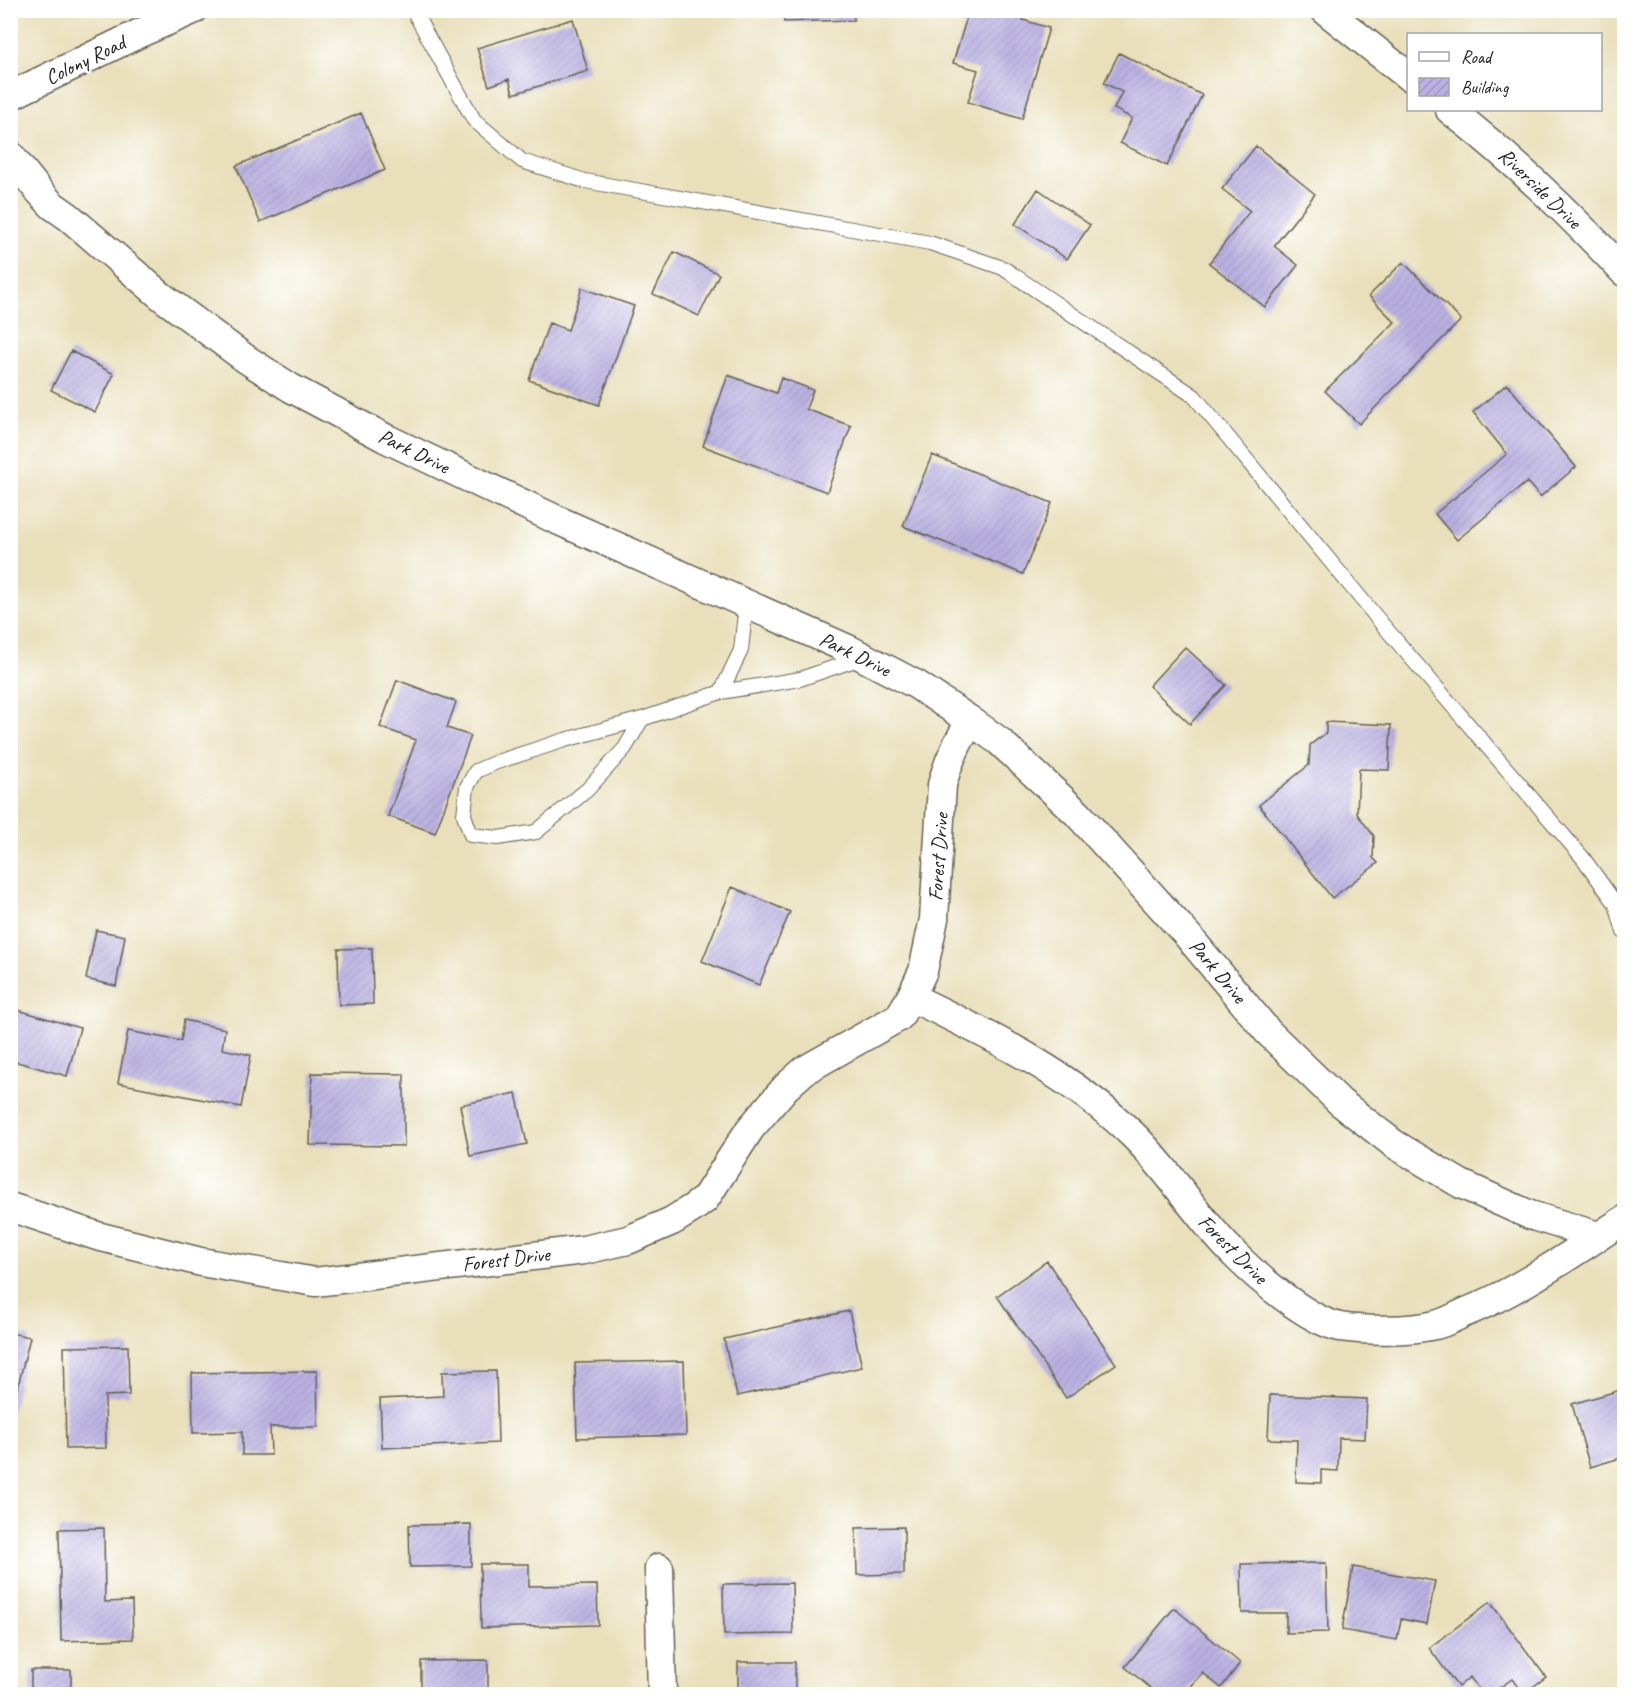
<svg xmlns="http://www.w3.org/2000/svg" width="1635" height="1705" viewBox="0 0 1635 1705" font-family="Caveat,sans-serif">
	<defs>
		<pattern id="building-hatch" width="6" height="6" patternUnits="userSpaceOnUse" patternTransform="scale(1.5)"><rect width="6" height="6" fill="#bab1e2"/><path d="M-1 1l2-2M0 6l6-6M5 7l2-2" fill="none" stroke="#9f98c1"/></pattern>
	</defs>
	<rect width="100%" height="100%" fill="#fff"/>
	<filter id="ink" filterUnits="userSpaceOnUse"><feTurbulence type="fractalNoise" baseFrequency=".0167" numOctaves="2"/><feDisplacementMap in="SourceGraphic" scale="12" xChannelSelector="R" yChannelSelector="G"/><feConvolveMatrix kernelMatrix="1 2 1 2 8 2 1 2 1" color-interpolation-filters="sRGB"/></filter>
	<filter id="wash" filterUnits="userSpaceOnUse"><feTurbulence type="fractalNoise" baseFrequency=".008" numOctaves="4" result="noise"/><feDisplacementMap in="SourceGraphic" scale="24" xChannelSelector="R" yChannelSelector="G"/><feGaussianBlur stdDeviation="1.35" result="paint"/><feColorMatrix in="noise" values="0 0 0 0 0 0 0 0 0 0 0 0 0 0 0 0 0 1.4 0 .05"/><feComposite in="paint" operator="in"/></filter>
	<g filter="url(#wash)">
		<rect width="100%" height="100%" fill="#e9dfba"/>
		<g id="blocks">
			<!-- building -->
			<path fill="url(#building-hatch)" d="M 783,10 L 853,10 L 854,20 L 784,22 Z
				M 969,10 L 1026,10 L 1023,20 L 1049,28 L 1022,119 L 968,102 L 978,70 L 953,63 Z
				M 573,19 L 588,71 L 513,94 L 509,79 L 489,86 L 477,48 Z
				M 1119,53 L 1202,95 L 1167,166 L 1120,143 L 1132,118 L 1114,109 L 1122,92 L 1104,83 Z
				M 361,113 L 385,170 L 260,222 L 236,166 Z
				M 1256,146 L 1315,194 L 1274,246 L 1298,265 L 1265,307 L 1209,263 L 1250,211 L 1222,189 Z
				M 1038,189 L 1090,225 L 1067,259 L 1015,224 Z
				M 674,252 L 719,274 L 699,316 L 653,294 Z
				M 1403,262 L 1461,320 L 1359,424 L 1325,391 L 1395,322 L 1369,296 Z
				M 582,288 L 634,306 L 599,405 L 529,380 L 549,323 L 568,330 Z
				M 10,291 L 16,292 L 12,320 L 10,319 Z
				M 71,351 L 114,374 L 95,412 L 51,390 Z
				M 728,375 L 776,393 L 781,378 L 813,390 L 806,409 L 851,426 L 827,492 L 703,446 Z
				M 1507,384 L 1576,467 L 1540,497 L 1527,482 L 1457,540 L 1435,514 L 1507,454 L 1473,412 Z
				M 932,455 L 1052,503 L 1023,574 L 903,526 Z
				M 1185,647 L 1226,685 L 1190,724 L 1149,686 Z
				M 397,680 L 456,702 L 447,728 L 471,736 L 435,833 L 388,816 L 416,740 L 380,727 Z
				M 1326,722 L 1391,725 L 1389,770 L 1359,769 L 1357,814 L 1374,836 L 1373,858 L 1378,863 L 1332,898 L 1259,805 L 1309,765 L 1310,745 L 1326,733 Z
				M 732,887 L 790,912 L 759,985 L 702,961 Z
				M 96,930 L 125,936 L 116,986 L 86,979 Z
				M 372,948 L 373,1004 L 339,1005 L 338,949 Z
				M 18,1010 L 80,1028 L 67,1076 L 10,1060 L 10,1034 Z
				M 184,1020 L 225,1029 L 222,1049 L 251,1055 L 241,1107 L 118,1083 L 128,1031 L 181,1041 Z
				M 312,1073 L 404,1074 L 404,1146 L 310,1145 Z
				M 516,1093 L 527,1144 L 470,1156 L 460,1105 Z
				M 1047,1261 L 1116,1364 L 1066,1398 L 997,1296 Z
				M 849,1311 L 862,1367 L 737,1396 L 724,1339 Z
				M 10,1333 L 30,1337 L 11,1415 L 10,1415 Z
				M 128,1346 L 129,1395 L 105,1396 L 106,1448 L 66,1449 L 64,1347 Z
				M 684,1361 L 686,1435 L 577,1438 L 575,1363 Z
				M 317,1371 L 318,1427 L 270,1427 L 271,1455 L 242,1455 L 242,1432 L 193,1433 L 192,1373 Z
				M 496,1371 L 498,1443 L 382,1448 L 380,1399 L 443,1396 L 442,1372 Z
				M 1624,1389 L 1624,1457 L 1590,1467 L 1572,1404 Z
				M 1270,1395 L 1367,1399 L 1365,1439 L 1339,1438 L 1338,1471 L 1321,1470 L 1321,1483 L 1296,1482 L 1297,1440 L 1268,1439 Z
				M 471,1524 L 471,1566 L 410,1567 L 409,1525 Z
				M 904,1527 L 904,1574 L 857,1575 L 856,1528 Z
				M 104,1528 L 105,1602 L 132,1601 L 133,1639 L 61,1641 L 59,1529 Z
				M 1326,1563 L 1328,1632 L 1286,1633 L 1286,1613 L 1242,1613 L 1241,1564 Z
				M 480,1564 L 529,1564 L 529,1586 L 597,1585 L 598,1625 L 481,1628 Z
				M 1353,1567 L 1435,1581 L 1427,1624 L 1401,1619 L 1397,1640 L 1342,1630 Z
				M 792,1583 L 793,1634 L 724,1635 L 723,1584 Z
				M 1490,1602 L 1546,1677 L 1523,1694 L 1512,1679 L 1491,1694 L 1482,1694 L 1470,1677 L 1458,1687 L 1429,1648 Z
				M 1174,1608 L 1240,1663 L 1221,1688 L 1203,1673 L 1184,1694 L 1158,1694 L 1125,1667 Z
				M 488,1660 L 488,1694 L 421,1694 L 421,1661 Z
				M 738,1662 L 795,1662 L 795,1694 L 738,1694 Z
				M 31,1670 L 71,1670 L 71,1694 L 31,1694 Z"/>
		</g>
	</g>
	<g filter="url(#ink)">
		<use href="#blocks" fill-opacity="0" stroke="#646053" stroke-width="1.5"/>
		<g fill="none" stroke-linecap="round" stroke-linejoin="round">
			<!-- lane casing -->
			<g stroke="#646053" stroke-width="16">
				<path id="lane" d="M 413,10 L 474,120 L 522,161 L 585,181 L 930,243 L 1003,268 L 1194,396 L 1382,624 L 1583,858 L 1616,904 L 1624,932
					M 721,692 L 800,679 L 861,658
					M 642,719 L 625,748 L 588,789 L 536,832 L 498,838 L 471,835 L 464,815 L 467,787 L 476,771 L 497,762 L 565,740 L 642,719 L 721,692 L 741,650 L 746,604"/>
			</g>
			<!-- street casing -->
			<g stroke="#646053" stroke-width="31">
				<path id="street" d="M 1325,10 L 1408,76
					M 10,96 L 140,33 L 193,10
					M 1450,110 C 1514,160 1569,213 1624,272
					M 10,155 L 38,190 L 52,205 L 69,217 L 161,296 L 246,359 L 291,388 L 385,438 L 555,519 L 848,649 L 917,685 L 971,721 L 999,741 L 1077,813 L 1188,936 L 1268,1032 L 1340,1102 L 1394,1144 L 1461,1184 L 1530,1215 L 1598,1236
					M 911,997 C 991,1036 1069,1073 1133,1135 C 1171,1172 1198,1219 1236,1256 C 1258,1278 1309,1321 1340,1327 C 1366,1331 1410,1331 1435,1325 C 1445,1323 1455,1317 1464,1313 C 1521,1290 1572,1253 1624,1220
					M 10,1207 L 97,1236 L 201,1262 L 315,1282 L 584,1250 L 628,1240 L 672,1221 L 693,1208 L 705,1199 L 750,1129 L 786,1087 L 805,1070 L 899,1017 L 911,997 L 923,971 L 934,919 L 942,785 C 948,761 957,742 971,721
					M 659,1568 L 662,1694"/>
			</g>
			<!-- lane -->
			<use href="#lane" stroke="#fff" stroke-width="14"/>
			<!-- street -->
			<use href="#street" stroke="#fff" stroke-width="28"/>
		</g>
	</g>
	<g text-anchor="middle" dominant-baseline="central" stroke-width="5" stroke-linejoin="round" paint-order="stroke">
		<!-- street labels -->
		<g font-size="21" fill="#1c1c1c" stroke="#fff">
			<text transform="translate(85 60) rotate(-26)">Colony Road</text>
			<text transform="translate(1540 188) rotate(44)">Riverside Drive</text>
			<text transform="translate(414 451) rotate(26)">Park Drive</text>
			<text transform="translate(855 654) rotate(26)">Park Drive</text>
			<text transform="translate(938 857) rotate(-86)">Forest Drive</text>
			<text transform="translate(1218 971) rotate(50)">Park Drive</text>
			<text transform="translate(1233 1249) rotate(45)">Forest Drive</text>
			<text transform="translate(506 1259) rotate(-7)">Forest Drive</text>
		</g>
	</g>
	<!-- margin -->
	<rect width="1635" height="1705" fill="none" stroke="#fff" stroke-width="36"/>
	<!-- legend -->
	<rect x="1407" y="33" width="195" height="78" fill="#ffffff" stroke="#a4a4a4" stroke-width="1.5"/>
	<rect x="1419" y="52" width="30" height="9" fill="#ffffff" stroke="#a4a4a4" stroke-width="1.5"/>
	<text x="1461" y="63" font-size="18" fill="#1c1c1c">Road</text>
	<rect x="1419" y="78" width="30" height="18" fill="url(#building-hatch)" stroke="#a4a4a4" stroke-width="1.5"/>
	<text x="1461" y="93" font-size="18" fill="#1c1c1c">Building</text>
</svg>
